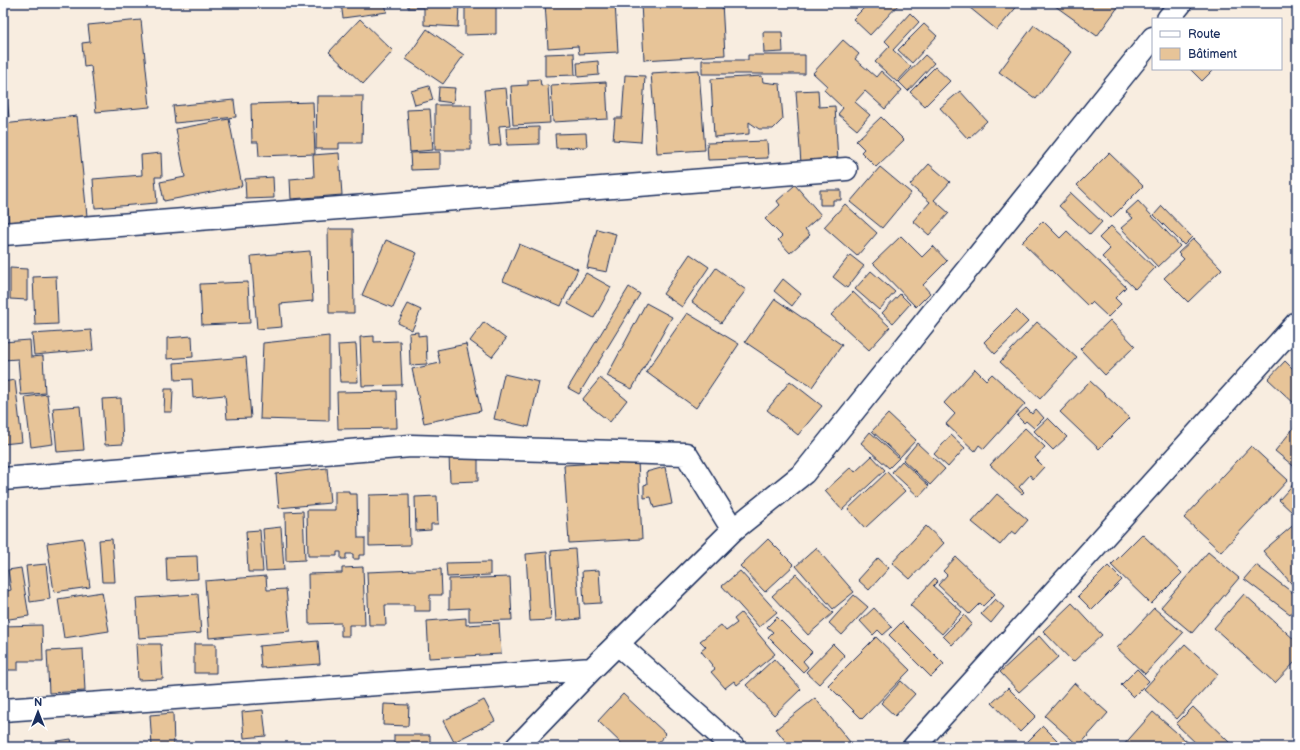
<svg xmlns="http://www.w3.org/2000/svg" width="1300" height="750" viewBox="0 0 1300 750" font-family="'Balsamiq Sans',sans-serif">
	<rect width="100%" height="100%" fill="#f8ede0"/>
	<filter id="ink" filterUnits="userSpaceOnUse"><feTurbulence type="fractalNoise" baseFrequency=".025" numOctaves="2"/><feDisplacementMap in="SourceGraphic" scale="8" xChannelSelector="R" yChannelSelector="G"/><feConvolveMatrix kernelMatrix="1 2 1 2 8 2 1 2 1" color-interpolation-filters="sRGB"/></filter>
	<g filter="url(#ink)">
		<!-- building -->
		<path fill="#e7c498" stroke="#1b2f5e" d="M 341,3 L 385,3 L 387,12 L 343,18 Z
			M 408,3 L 459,3 L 458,27 L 424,25 L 424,8 L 408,8 Z
			M 465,3 L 496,3 L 496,34 L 465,35 Z
			M 545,3 L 615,3 L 618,52 L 579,54 L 578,46 L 548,48 Z
			M 641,3 L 722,3 L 725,55 L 644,60 Z
			M 869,3 L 900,3 L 870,35 L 853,19 Z
			M 964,3 L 1020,3 L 997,30 Z
			M 1051,3 L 1121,3 L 1097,36 Z
			M 910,13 L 919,22 L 893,50 L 911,67 L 897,82 L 875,62 L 890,46 L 885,41 Z
			M 360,19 L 393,51 L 363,84 L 329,52 Z
			M 141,20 L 150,107 L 96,112 L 91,66 L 84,67 L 82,43 L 90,42 L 88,25 Z
			M 924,24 L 937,36 L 912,63 L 898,50 Z
			M 1034,25 L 1071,52 L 1036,99 L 999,72 Z
			M 427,29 L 464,55 L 443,84 L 406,59 Z
			M 763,32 L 782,32 L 783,52 L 764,53 Z
			M 843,40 L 859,54 L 855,59 L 876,77 L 881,71 L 902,90 L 885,109 L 865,91 L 855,102 L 870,115 L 857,130 L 838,114 L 843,108 L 824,90 L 827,86 L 813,73 Z
			M 574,53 L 575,75 L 545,76 L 545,54 Z
			M 748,55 L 805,55 L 805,74 L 702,74 L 702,60 L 748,60 Z
			M 925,55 L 934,63 L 908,91 L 899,82 Z
			M 3,61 L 9,117 L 3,118 Z
			M 598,61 L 599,75 L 578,77 L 577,63 Z
			M 935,67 L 950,81 L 925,106 L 910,92 Z
			M 1190,69 L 1214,69 L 1202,81 Z
			M 699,70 L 705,150 L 657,153 L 651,73 Z
			M 625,75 L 645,76 L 641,142 L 613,140 L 615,118 L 622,118 Z
			M 762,76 L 763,82 L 780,84 L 783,119 L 773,129 L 759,129 L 749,122 L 749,134 L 714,137 L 711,79 Z
			M 540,79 L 541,86 L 548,85 L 550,123 L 513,125 L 511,86 L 528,85 L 528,80 Z
			M 606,82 L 608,119 L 553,122 L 551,85 Z
			M 429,86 L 433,100 L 415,105 L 411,91 Z
			M 439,87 L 455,88 L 453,103 L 438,101 Z
			M 506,88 L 510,125 L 499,126 L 501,145 L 489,146 L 484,90 Z
			M 818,90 L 819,107 L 835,106 L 838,162 L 801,164 L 796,91 Z
			M 960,91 L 987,121 L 968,139 L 940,108 Z
			M 317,96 L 363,96 L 362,143 L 339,143 L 339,149 L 316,149 Z
			M 234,100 L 236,117 L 175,123 L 173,106 Z
			M 313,102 L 315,154 L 259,156 L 258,142 L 252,142 L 251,104 Z
			M 435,105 L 471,105 L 471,150 L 435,150 Z
			M 430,109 L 433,150 L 410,152 L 407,110 Z
			M 77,116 L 87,216 L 9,224 L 3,162 L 3,124 Z
			M 881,117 L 904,140 L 876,167 L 861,152 L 864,149 L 856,141 Z
			M 229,119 L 242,186 L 164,201 L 160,182 L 185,177 L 176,129 Z
			M 539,127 L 539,144 L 507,145 L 506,128 Z
			M 586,133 L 587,147 L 556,148 L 555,134 Z
			M 767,141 L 768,158 L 708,160 L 707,143 Z
			M 440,152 L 440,169 L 411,170 L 410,153 Z
			M 161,153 L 162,177 L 155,177 L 157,203 L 95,208 L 93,179 L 142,175 L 141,155 Z
			M 339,153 L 342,195 L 291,199 L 290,179 L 314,177 L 313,155 Z
			M 1109,153 L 1143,186 L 1111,218 L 1077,185 Z
			M 929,164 L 950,182 L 934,200 L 949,213 L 929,235 L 913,221 L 930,202 L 910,185 Z
			M 880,167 L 911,193 L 882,228 L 850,202 Z
			M 273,177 L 274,198 L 246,199 L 245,179 Z
			M 795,185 L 821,215 L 805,229 L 810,235 L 790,253 L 778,240 L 782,236 L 765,219 L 780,205 L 777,201 Z
			M 820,190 L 841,190 L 841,200 L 833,200 L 833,205 L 820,205 Z
			M 1071,193 L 1102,222 L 1090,235 L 1059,206 Z
			M 1138,201 L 1180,246 L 1158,267 L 1121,228 L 1133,218 L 1126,212 Z
			M 845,204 L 877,233 L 857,256 L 824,227 Z
			M 1162,206 L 1192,237 L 1184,245 L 1154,215 Z
			M 1043,221 L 1060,238 L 1067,231 L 1126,287 L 1115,298 L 1121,304 L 1108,317 L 1092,302 L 1088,306 L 1022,242 Z
			M 1111,226 L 1155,268 L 1135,289 L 1102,257 L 1110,249 L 1099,238 Z
			M 328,229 L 353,229 L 354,313 L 329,313 Z
			M 597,229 L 616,234 L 607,272 L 587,268 Z
			M 901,236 L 922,257 L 933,246 L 947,261 L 923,285 L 930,293 L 916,307 L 873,263 Z
			M 1193,239 L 1222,269 L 1188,302 L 1164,278 L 1184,259 L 1178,253 Z
			M 386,240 L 417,253 L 393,308 L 362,295 Z
			M 519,244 L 578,269 L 561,306 L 503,281 Z
			M 310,251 L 313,301 L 280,304 L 282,327 L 257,329 L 251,256 Z
			M 690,254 L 709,267 L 682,307 L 663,294 Z
			M 850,255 L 864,266 L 847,288 L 833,277 Z
			M 10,268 L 27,269 L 27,300 L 10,299 Z
			M 716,268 L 746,290 L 721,323 L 692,302 Z
			M 871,271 L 895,292 L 879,310 L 855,289 Z
			M 586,273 L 611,287 L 594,318 L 568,304 Z
			M 56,276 L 58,324 L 35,325 L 33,277 Z
			M 783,279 L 801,294 L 792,306 L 774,291 Z
			M 248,282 L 250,323 L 202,325 L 200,284 Z
			M 629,287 L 640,294 L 579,394 L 568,388 Z
			M 853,292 L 890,327 L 869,350 L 831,315 Z
			M 900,294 L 910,304 L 893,323 L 882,313 Z
			M 775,299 L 842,345 L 812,387 L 745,342 Z
			M 646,303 L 672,317 L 632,389 L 607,376 Z
			M 408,304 L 421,310 L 412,330 L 398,323 Z
			M 1016,310 L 1028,322 L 995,354 L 984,342 Z
			M 687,313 L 739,344 L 696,408 L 646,372 Z
			M 1110,320 L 1135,346 L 1105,375 L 1080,349 Z
			M 484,322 L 506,339 L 492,357 L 470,341 Z
			M 1037,322 L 1077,358 L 1040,399 L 1000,362 Z
			M 91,330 L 93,350 L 34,355 L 32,334 Z
			M 418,332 L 418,336 L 426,335 L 427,364 L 410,365 L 409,333 Z
			M 192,336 L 193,357 L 167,359 L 167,338 Z
			M 329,336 L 329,421 L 260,419 L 263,343 Z
			M 374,336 L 374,342 L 400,341 L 402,385 L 362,386 L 360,337 Z
			M 30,340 L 31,357 L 43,356 L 45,393 L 21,395 L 18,359 L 3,360 L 3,342 Z
			M 356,344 L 358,382 L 340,382 L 338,345 Z
			M 466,344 L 481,411 L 424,423 L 412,369 L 440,363 L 437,350 Z
			M 246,357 L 251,418 L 227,419 L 225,395 L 193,398 L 192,379 L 175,380 L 174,363 Z
			M 1285,361 L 1297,373 L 1297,406 L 1268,379 Z
			M 975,369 L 986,380 L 992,374 L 1025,404 L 984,449 L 979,445 L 975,451 L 946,424 L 955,414 L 944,403 Z
			M 504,374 L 539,382 L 529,427 L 494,419 Z
			M 600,378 L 627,400 L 610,422 L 582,400 Z
			M 15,380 L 22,442 L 3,444 L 3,382 Z
			M 790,381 L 822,406 L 798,435 L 767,410 Z
			M 1090,381 L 1130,418 L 1099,449 L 1060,412 Z
			M 165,389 L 173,389 L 172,412 L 164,412 Z
			M 396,391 L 397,428 L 338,429 L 337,392 Z
			M 47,394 L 53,444 L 31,447 L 25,397 Z
			M 121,398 L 123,444 L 105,445 L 102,399 Z
			M 80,406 L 84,450 L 57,452 L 53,408 Z
			M 1026,408 L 1032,414 L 1036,409 L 1044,418 L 1034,428 L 1026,421 L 1024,423 L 1017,416 Z
			M 888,414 L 916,440 L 900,457 L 872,431 Z
			M 1048,418 L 1067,437 L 1053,450 L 1034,431 Z
			M 1297,424 L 1297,469 L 1275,451 Z
			M 1025,428 L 1045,447 L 1035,458 L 1044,467 L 1033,479 L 1030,475 L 1019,487 L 1024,492 L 1022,494 L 990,465 Z
			M 870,432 L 899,458 L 889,468 L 861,443 Z
			M 951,435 L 965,448 L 948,467 L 934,454 Z
			M 917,443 L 945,469 L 930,485 L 903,460 Z
			M 1251,446 L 1288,480 L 1221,552 L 1184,518 Z
			M 449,455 L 478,455 L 478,481 L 450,482 Z
			M 872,456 L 885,470 L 842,510 L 825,491 L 851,467 L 855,472 Z
			M 638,461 L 642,539 L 569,543 L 564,465 Z
			M 902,461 L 929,486 L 919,497 L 892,472 Z
			M 665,467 L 672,504 L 654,508 L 651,497 L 644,498 L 644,485 L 647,484 L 646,472 Z
			M 327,468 L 330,503 L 279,508 L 276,474 Z
			M 887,472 L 905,491 L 865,528 L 848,509 Z
			M 1297,480 L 1297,512 L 1294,514 L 1279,500 Z
			M 335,491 L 349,491 L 349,494 L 357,494 L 358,538 L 365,538 L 365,555 L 359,555 L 359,559 L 353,559 L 353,554 L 346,554 L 346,559 L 341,559 L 341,552 L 337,552 L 337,556 L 308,556 L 307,510 L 335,510 Z
			M 409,494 L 410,545 L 369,546 L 369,495 Z
			M 997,494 L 1028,520 L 1016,534 L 1012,531 L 1000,545 L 972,522 Z
			M 437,496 L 438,524 L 431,524 L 431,530 L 416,531 L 415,497 Z
			M 303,511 L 305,560 L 286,561 L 285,512 Z
			M 1297,522 L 1297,590 L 1263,551 Z
			M 926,526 L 944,543 L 910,579 L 892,563 Z
			M 281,527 L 284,570 L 266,571 L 263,529 Z
			M 260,530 L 263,572 L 248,572 L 246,531 Z
			M 1142,534 L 1182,573 L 1151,604 L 1111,565 Z
			M 83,538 L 90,587 L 54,592 L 47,543 Z
			M 112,539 L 115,582 L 102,582 L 99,540 Z
			M 768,539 L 794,565 L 765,592 L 740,566 Z
			M 816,548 L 854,592 L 833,609 L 796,566 Z
			M 575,549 L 580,619 L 556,621 L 551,551 Z
			M 547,552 L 551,620 L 530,621 L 526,554 Z
			M 1208,552 L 1239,578 L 1192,633 L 1161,607 Z
			M 197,556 L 198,579 L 167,581 L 166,557 Z
			M 956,557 L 995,594 L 983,606 L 980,603 L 969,614 L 938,585 L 947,575 L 943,571 Z
			M 878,558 L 889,568 L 869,590 L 858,580 Z
			M 490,562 L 490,575 L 447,577 L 446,563 Z
			M 46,564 L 50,599 L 30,602 L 26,566 Z
			M 1256,565 L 1297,596 L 1297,605 L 1290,614 L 1244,579 Z
			M 1108,566 L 1122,580 L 1092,610 L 1078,596 Z
			M 363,567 L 365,625 L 349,625 L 349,636 L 341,636 L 341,623 L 309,624 L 308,574 L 342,573 L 342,568 Z
			M 21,568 L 29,616 L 3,620 L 3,592 L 11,590 L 8,570 Z
			M 441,569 L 442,595 L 430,595 L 430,611 L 414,611 L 414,605 L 385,605 L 386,625 L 369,625 L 367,572 Z
			M 599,570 L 601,603 L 584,604 L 582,571 Z
			M 740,571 L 777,612 L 759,627 L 722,586 Z
			M 796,574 L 833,613 L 808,635 L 772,596 Z
			M 266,576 L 267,590 L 286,589 L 290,631 L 209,638 L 205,581 Z
			M 510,577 L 512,620 L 469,621 L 469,608 L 449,609 L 449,579 Z
			M 935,578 L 938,581 L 933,586 L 962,612 L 942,634 L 910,605 Z
			M 102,592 L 109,631 L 64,638 L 58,599 Z
			M 198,594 L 201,633 L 139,638 L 136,598 Z
			M 1244,594 L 1297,642 L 1297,660 L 1275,683 L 1214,628 Z
			M 854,595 L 868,607 L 842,635 L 829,623 Z
			M 995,599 L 1004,607 L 991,623 L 981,614 Z
			M 1072,603 L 1102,635 L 1073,662 L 1043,631 Z
			M 874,608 L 892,627 L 883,635 L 878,630 L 873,635 L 860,621 Z
			M 1154,608 L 1183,633 L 1145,674 L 1117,648 Z
			M 741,613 L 775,654 L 737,685 L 734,681 L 725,688 L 711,672 L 715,669 L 701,651 L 706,647 L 700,641 L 721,625 L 726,631 L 737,623 L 734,619 Z
			M 964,615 L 972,624 L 952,645 L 943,636 Z
			M 777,617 L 812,652 L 803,661 L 808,667 L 803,672 L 768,637 L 773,632 L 767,627 Z
			M 466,618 L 466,625 L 499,623 L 501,654 L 429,658 L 427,621 Z
			M 902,622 L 944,664 L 931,677 L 889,635 Z
			M 42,625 L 43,661 L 18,661 L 18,670 L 3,670 L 3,626 Z
			M 1039,636 L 1058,657 L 1019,692 L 1000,672 Z
			M 876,637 L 910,670 L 862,719 L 828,685 Z
			M 318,641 L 320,664 L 261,668 L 259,646 Z
			M 136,644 L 161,644 L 163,679 L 138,680 Z
			M 194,644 L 216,644 L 216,673 L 194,673 Z
			M 833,644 L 845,656 L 819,684 L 806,672 Z
			M 1185,644 L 1218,674 L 1177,719 L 1144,689 Z
			M 83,649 L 85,691 L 49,693 L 47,651 Z
			M 774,659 L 801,689 L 774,715 L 746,685 Z
			M 1137,669 L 1149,681 L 1133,697 L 1121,685 Z
			M 901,681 L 915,694 L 895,716 L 881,703 Z
			M 1074,683 L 1108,713 L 1079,746 L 1045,716 Z
			M 1008,688 L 1036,716 L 1020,732 L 992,703 Z
			M 623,694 L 666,734 L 654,747 L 625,747 L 598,721 Z
			M 815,698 L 854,747 L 790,747 L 776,729 Z
			M 484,700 L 495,721 L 454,742 L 443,721 Z
			M 384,704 L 409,705 L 408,726 L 383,725 Z
			M 1193,707 L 1230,743 L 1226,747 L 1200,747 L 1176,724 Z
			M 263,710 L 266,736 L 244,738 L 242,712 Z
			M 1153,712 L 1192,746 L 1191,747 L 1122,747 Z
			M 173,713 L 174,747 L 152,747 L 150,715 Z
			M 1043,726 L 1064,747 L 1022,747 Z
			M 394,735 L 430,735 L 430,747 L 394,747 Z
			M 71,739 L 73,747 L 20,747 Z
			M 242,742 L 243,747 L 207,747 Z"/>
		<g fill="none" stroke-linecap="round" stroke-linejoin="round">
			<!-- minor casing -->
			<g stroke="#1b2f5e" stroke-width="25">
				<path id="minor" d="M 1168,19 L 1181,3
					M 3,234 L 846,169
					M 3,479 L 411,446 L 686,454 L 733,530
					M 618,644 L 733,747
					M 3,710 L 592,669
					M 517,747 L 592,669 L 733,530 L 804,473 L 1153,38
					M 914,747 L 1297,323"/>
			</g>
			<!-- minor -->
			<use href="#minor" stroke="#fff" stroke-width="22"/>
		</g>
	</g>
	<!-- margin -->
	<rect width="1300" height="750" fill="none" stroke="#fff" stroke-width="16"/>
	<rect x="8" y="8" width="1284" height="734" fill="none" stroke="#1b2f5e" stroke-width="1.5" filter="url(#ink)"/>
	<!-- legend -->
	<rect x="1152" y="18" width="130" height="52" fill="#ffffff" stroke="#a4acbf"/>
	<rect x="1160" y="31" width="20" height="6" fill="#ffffff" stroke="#a4acbf"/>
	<text x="1188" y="38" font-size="12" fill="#1b2f5e">Route</text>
	<rect x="1160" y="48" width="20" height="12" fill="#e7c498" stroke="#a4acbf"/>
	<text x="1188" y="58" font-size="12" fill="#1b2f5e">Bâtiment</text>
	<!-- north arrow -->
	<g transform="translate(38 712)" stroke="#ffffff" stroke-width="3" paint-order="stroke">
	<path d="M0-3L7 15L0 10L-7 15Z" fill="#1b2f5e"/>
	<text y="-6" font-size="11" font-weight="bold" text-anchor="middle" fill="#1b2f5e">N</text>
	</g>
</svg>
